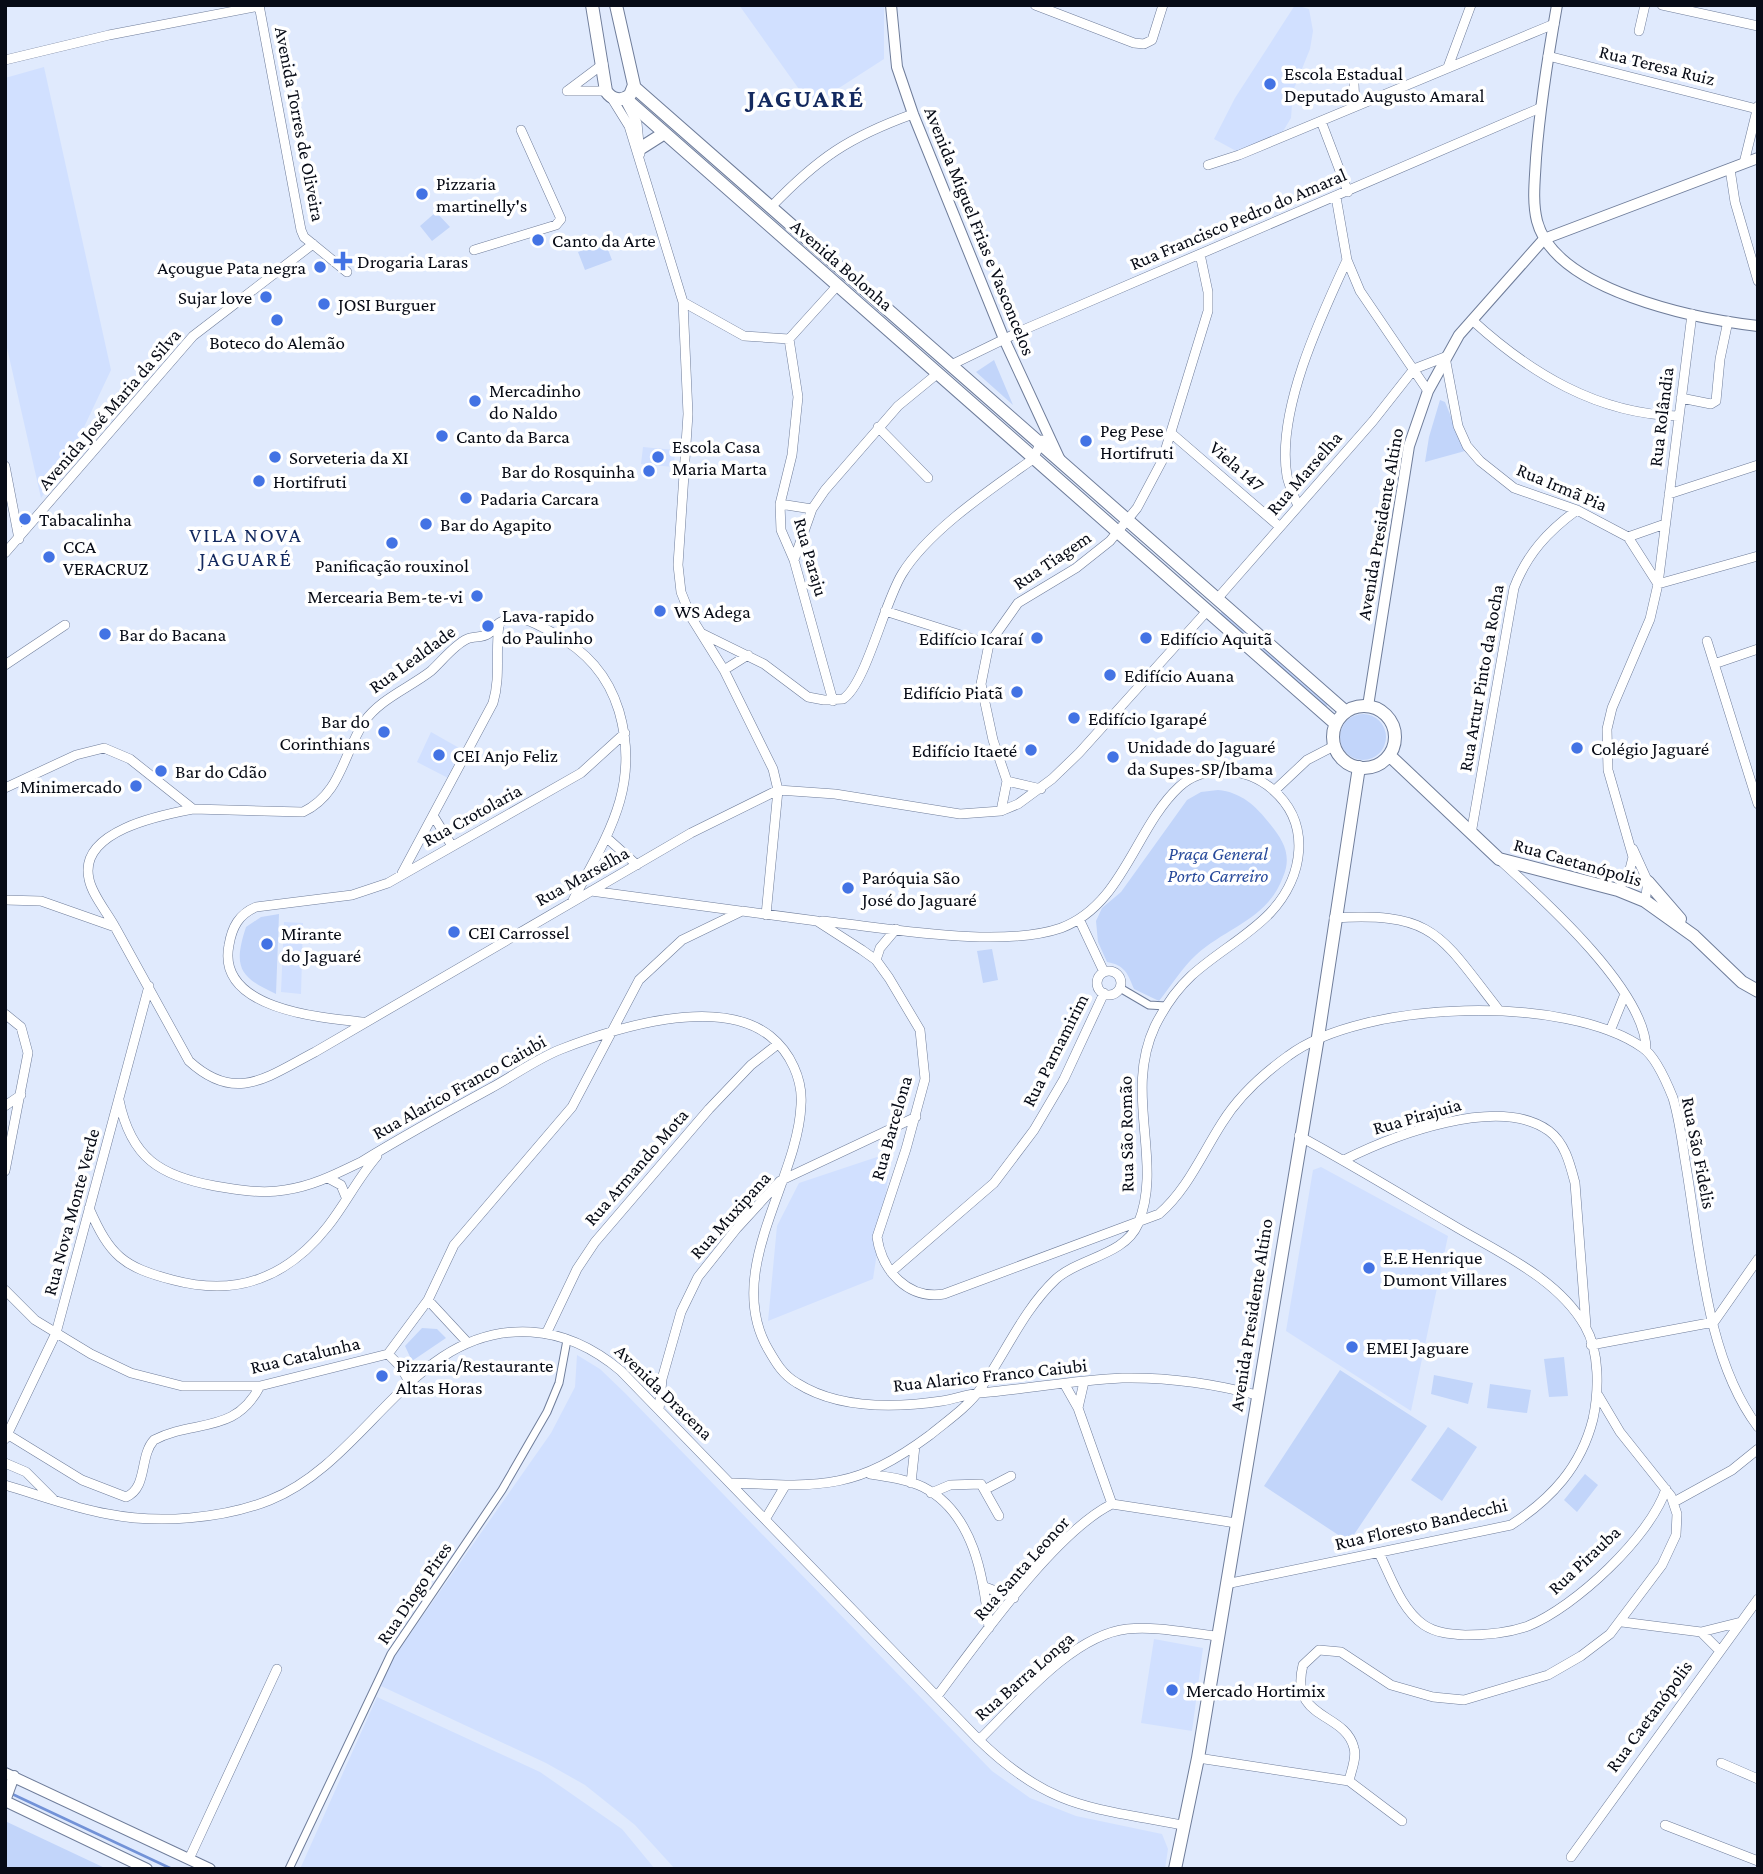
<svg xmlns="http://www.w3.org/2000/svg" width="1763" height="1874" viewBox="0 0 1763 1874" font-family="'Crimson Pro',serif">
	<rect width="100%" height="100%" fill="#e0eafd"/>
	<!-- built -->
	<path fill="#d1e0ff" d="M 739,5 L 884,5 L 884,59 L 811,106 Z
		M 1295,5 L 1309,9 L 1313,31 L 1310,49 L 1293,91 L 1291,118 L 1282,133 L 1238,152 L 1214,139 L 1235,98 Z
		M 44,67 L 111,370 L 68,461 L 41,498 L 5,339 L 5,78 Z
		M 643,447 L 675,450 L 674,467 L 641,464 Z
		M 431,732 L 461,749 L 448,778 L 417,762 Z
		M 284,922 L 303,923 L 301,994 L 281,992 Z
		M 892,1152 L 873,1279 L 768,1321 L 777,1226 L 799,1183 Z
		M 1321,1167 L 1448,1236 L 1411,1411 L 1286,1331 L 1313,1170 Z
		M 577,1355 L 600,1369 L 625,1393 L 992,1771 L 1030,1798 L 1076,1816 L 1162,1834 L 1168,1849 L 1165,1869 L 675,1869 L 635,1825 L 585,1785 L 546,1763 L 381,1686 L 389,1664 L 551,1433 L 575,1387 Z
		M 1154,1639 L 1203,1648 L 1192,1731 L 1141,1723 Z
		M 377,1697 L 540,1772 L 622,1829 L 655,1869 L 300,1869 Z"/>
	<!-- green -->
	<path fill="#c2d5fa" d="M 436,212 L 450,227 L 432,241 L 420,226 Z
		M 605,242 L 612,260 L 585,270 L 578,252 Z
		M 994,360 L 1013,405 L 976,372 Z
		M 1440,400 L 1445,402 L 1465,451 L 1425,462 L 1429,437 Z
		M 1222,611 L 1328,704 L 1325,708 L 1220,615 Z
		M1340 737a23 23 0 1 1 46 0a23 23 0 1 1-46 0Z
		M 1218,790 C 1241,792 1256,806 1270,824 C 1284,841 1292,856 1283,877 C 1267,920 1227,927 1196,955 C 1182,968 1171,986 1159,1001 L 1134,989 C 1128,974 1125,965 1107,962 L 1098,942 L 1096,921 L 1102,908 L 1121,892 L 1187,800 L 1201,792 Z
		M 279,914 L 276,994 C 239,977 233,967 246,927 L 261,917 Z
		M 992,949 L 998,980 L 983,983 L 977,951 Z
		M 422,1328 L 437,1329 L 446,1338 L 412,1361 L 405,1346 Z
		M 1564,1357 L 1568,1396 L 1549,1397 L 1544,1359 Z
		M 1340,1370 L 1427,1426 L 1349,1542 L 1264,1486 Z
		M 1434,1375 L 1473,1383 L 1468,1404 L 1431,1394 Z
		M 1490,1384 L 1531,1390 L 1527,1413 L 1487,1408 Z
		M 1448,1427 L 1477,1447 L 1442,1501 L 1411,1480 Z
		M 1585,1474 L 1598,1485 L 1577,1512 L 1564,1500 Z
		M 5,1821 L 107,1869 L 5,1869 Z"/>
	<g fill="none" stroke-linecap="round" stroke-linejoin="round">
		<!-- stream -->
		<path stroke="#7292d7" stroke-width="2.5" d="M 10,1793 L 172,1869"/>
		<!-- pedestrian casing -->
		<g stroke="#6f7d9a" stroke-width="9">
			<path id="pedestrian" d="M 1120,988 L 1149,1005 L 1166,1006
				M 289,1869 L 391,1654 L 502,1490 L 547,1412 L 559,1383 L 567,1340"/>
		</g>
		<!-- minor casing -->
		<g stroke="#6f7d9a" stroke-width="10">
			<path id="minor" d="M 259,5 L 301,230 L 304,237 L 347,272
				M 1035,5 L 1134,43 L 1144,44 L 1152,40 L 1163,5
				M 1662,5 L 1758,26
				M 1639,31 L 1645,5
				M 1548,56 L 1757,109
				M 5,60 L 109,35 L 260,6
				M 1448,67 L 1471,5
				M 1354,84 L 1355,106
				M 567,91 L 603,64
				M 567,91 L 606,91
				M 611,97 L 629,126 L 683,302 L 688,414 L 678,565 L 681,592 L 691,617 L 724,670 L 773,769 L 778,790 L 766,915
				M 627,104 L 637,123 L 640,154
				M 1321,121 L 1348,192
				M 1744,163 L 1758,106
				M 1208,165 L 1239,155 L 1554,24
				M 1730,169 L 1735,202 L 1758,281
				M 1336,197 L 1347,260 L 1360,291 L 1428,391
				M 771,207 C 818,158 849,137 913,114
				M 474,250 L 556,225 L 561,219 L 521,130
				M 683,302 L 744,336 L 789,339 L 837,286
				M 1692,314 L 1658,584 L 1758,556
				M 1472,320 C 1530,373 1597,414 1678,416
				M 789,339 L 798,397 L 792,455 L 780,504 L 781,530 L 794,560 L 833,701
				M 951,365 L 1023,330 L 1540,108
				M 1414,369 L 1445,357 L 1458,426 L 1467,446 L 1480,461 L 1514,488 L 1577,510 L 1628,537 L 1658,584 L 1650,619 L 1612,708 L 1607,729 L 1608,770 L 1633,857 L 1629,873 L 1618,890
				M 1681,398 L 1711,404 L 1716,401 L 1720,359 L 1728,321
				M 878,427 L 928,478
				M 1171,433 L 1280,527
				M 5,466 L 19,539
				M 1669,494 L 1758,465
				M 780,504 L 812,509
				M 1298,506 C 1294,496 1289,486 1287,476 C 1276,412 1320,318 1347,260
				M 1628,537 L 1665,524
				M 5,553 L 193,336 L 313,244
				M 794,560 L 812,509 L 825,490 L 898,406 L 937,374
				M 1217,599 L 1373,421 L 1414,369
				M 885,611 L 989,644
				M 703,634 L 764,664 L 808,697 L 824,700 L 843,699 C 866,684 884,603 902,574 C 928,531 991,489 1033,459 L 1042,440
				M 1707,641 L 1758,804
				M 1714,664 L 1758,649
				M 5,665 L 65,625
				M 724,670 L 748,655
				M 1007,781 L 1041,789
				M 5,788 L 76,755 L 104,748 L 130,759 L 193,809 L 303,812 C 341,794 343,754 364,722 C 380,699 409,688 431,671 C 442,661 454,645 467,639 C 473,636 482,638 488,634 C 492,632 494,626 499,623 C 517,611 537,624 553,633 C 586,651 608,675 619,711 C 641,787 607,836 573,900
				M 1274,791 L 1307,760 L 1334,746
				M 1001,811 L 1007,781 L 993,740 L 981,684 L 989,644 L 1018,603 L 1076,568 L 1110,541 L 1137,508 L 1162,461 L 1208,311 L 1208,292 L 1200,254
				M 434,817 L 452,846
				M 1471,834 L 1514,588 C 1527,554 1548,531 1577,510
				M 607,838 L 637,865
				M 1633,849 L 1648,882 L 1645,901
				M 1501,861 C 1543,899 1647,992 1646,1050
				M 402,873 L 493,703 C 501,676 495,652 499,625
				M 591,891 L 740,911
				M 5,900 L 41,901 L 115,927 L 189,1061 C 236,1104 267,1077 315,1052 L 691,833 L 778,790 L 835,794 L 960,814 L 1001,811 L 1018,804 L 1052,779 L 1079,753 L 1207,611
				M 1334,918 C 1435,912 1440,935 1498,1009
				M 1079,919 L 1104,972
				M 115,927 C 107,912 92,895 89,879 C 78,831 161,815 193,809
				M 876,960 L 880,948 L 896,929
				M1097 983a12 12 0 1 1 24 0a12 12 0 1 1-24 0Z
				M 5,1014 L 21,1027 L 28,1053 L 5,1171
				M 363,1022 C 320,1018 216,1009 229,945 C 232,927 239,914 256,907 L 352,895 L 388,883 L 581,773 L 625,733
				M 1610,1031 L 1625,994
				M 119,1100 C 131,1158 160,1176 215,1186 C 238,1190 262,1194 285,1190 C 313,1186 336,1174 361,1162 C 404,1136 447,1112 491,1088 C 513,1076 535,1060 559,1050 C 615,1028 718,995 770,1036 C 790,1052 803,1079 801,1105 C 798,1181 723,1271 768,1349 C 776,1363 783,1375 797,1383 C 838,1409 895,1408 942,1401 C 955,1399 967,1394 980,1393 C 1027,1389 1075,1380 1122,1378 C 1166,1377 1215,1384 1257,1395
				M 5,1106 L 21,1095
				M 1344,1160 C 1392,1136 1499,1094 1549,1131 C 1565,1143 1570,1164 1575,1183 L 1586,1326
				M 328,1178 L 341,1185 L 346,1197
				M 89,1208 C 110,1256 123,1267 173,1280 C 237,1297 287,1278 328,1226 C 346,1203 358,1178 377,1156
				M 891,1272 L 994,1183 L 1034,1130 L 1064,1079 L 1104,993
				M 5,1290 L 35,1320 L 91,1354 L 131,1373 L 182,1386 L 260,1386 L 388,1354
				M 428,1300 L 454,1245 L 572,1107 L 639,980 L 682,940 L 742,911 L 817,921 L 862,950 L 876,960 L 889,978 L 920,1030 L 925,1079 L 906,1149 L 877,1237 C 882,1271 908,1300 944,1294 L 1159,1214 C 1187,1190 1202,1154 1222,1123 C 1238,1097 1263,1074 1288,1056 C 1362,1000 1567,994 1643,1048 C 1656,1057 1667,1083 1673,1098 C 1679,1118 1682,1140 1685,1160 C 1700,1246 1705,1357 1758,1427
				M 546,1334 L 577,1269 L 595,1242 L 709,1109 L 751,1065 L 778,1044
				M 1591,1345 L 1714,1322 L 1758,1259
				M 388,1354 L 428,1300 L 467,1342
				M 388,1354 L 400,1366 L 410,1383
				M 1065,1385 L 1078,1408 L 1112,1504
				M 1078,1408 L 1084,1382
				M 659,1410 L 662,1379 L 681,1312 L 698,1277 L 737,1228 L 780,1181 L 916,1117
				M 7,1434 L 82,1480 L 126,1497 C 148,1488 139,1456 154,1440 C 194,1419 235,1435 260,1386
				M 5,1439 L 56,1333 L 149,986
				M 5,1463 L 26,1472 L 53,1499
				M 870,1474 C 888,1477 907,1479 923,1487 C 974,1513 984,1578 989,1628
				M 733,1483 C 821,1487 856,1490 930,1435 C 947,1421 969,1406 981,1388 C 1006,1352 1024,1309 1056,1279 C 1079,1258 1125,1255 1138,1224 C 1164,1162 1123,1094 1155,1026 C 1164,1008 1176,990 1191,976 C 1216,953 1247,937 1270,913 C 1304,877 1312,823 1272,789 C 1247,768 1205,763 1179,787 C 1135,828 1123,905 1061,928 C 1000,949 888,928 822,921
				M 911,1483 L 915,1446
				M 5,1485 C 39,1495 73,1508 108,1514 C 158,1524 223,1519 270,1500 C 368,1461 413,1325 531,1332 C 566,1334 595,1349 621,1371 L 979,1740 C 1050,1809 1090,1807 1182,1825
				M 986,1489 L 1011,1476
				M 931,1493 L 950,1485 L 981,1484 L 999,1516
				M 1674,1502 L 1732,1470 L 1758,1449
				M 766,1518 L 785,1486
				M 1379,1553 C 1391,1577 1401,1609 1424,1625 C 1436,1633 1450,1634 1465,1635 C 1486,1635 1508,1633 1528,1626 C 1575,1607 1650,1537 1666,1489
				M 1226,1584 L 1511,1525 C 1551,1499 1581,1467 1593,1419 C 1599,1391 1600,1352 1585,1326 C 1557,1277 1497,1252 1451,1224 C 1400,1194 1351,1164 1299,1136
				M 985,1587 L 1014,1598
				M 1622,1622 L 1701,1632 L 1741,1622
				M 1701,1632 L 1720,1651
				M 938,1695 C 978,1642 1055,1532 1112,1504 L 1236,1523
				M 979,1740 C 1017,1703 1072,1635 1127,1629 C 1156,1626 1188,1633 1218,1636
				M 1198,1758 L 1349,1781 C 1351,1771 1357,1758 1354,1748 C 1345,1711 1289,1721 1303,1665 L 1319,1650 L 1341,1652 L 1391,1685 L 1433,1697 L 1464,1700 L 1548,1675 L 1581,1656 L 1610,1634 L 1662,1565 L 1676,1535 L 1677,1514 L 1671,1496 L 1620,1432 L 1598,1395
				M 1721,1763 L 1758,1779
				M 1349,1781 L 1402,1821
				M 1665,1825 L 1758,1861
				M 1571,1857 L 1758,1599
				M 189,1859 L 277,1669"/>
		</g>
		<!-- tertiary casing -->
		<g stroke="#6f7d9a" stroke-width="12">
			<path id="tertiary" d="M 891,5 L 897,67 L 913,114 L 1004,339 L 1060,460
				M 1557,5 C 1548,56 1540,106 1536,158 C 1535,179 1532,201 1537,221 C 1555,291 1697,319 1758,326
				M 1368,706 L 1409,446 L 1428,391 L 1459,335 L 1544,239 L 1758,158
				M 5,1773 L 210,1869
				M 14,1776 L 5,1801 L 147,1869"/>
		</g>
		<!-- secondary casing -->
		<g stroke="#6f7d9a" stroke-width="14">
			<path id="secondary" d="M 592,5 L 606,91 C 612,100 621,102 630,95 L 634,85 L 616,5
				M 634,87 L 1346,712
				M 626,99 L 1336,724
				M 641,148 L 663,134
				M1333 737a31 31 0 1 1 62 0a31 31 0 1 1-62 0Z
				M 1389,755 L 1499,859 L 1618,890 L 1645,901 L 1694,936 L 1742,982 L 1758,991
				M 1648,882 L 1680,919
				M 1175,1869 L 1198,1758 L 1318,1037 L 1359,767"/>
		</g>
		<!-- pedestrian -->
		<use href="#pedestrian" stroke="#fff" stroke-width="7"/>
		<!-- minor -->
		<use href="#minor" stroke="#fff" stroke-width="9"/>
		<!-- tertiary -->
		<use href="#tertiary" stroke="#fff" stroke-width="10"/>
		<!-- secondary -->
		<use href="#secondary" stroke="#fff" stroke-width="12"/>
	</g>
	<!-- markers -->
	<g fill="#4373e4" stroke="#fff" stroke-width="2.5">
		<circle cx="1270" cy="84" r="7"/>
		<circle cx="422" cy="194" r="7"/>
		<circle cx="538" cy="240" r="7"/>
		<path d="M339.5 250.5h7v7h7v7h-7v7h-7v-7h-7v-7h7z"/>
		<circle cx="320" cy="267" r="7"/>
		<circle cx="266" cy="297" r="7"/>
		<circle cx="324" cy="304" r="7"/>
		<circle cx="277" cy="320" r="7"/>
		<circle cx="475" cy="401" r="7"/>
		<circle cx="442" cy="436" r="7"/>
		<circle cx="1086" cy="441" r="7"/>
		<circle cx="275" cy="457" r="7"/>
		<circle cx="658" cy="457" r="7"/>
		<circle cx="649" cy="471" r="7"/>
		<circle cx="259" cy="481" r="7"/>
		<circle cx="466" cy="498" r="7"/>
		<circle cx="25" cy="519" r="7"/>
		<circle cx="426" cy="524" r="7"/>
		<circle cx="392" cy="543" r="7"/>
		<circle cx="49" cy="557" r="7"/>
		<circle cx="477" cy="596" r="7"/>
		<circle cx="660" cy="611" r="7"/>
		<circle cx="488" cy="626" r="7"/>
		<circle cx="105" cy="634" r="7"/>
		<circle cx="1037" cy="638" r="7"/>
		<circle cx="1146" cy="638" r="7"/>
		<circle cx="1110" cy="675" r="7"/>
		<circle cx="1017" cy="692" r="7"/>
		<circle cx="1074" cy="718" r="7"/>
		<circle cx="384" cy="732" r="7"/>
		<circle cx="1577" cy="748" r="7"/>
		<circle cx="1031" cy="750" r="7"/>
		<circle cx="439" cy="755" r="7"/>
		<circle cx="1113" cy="757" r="7"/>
		<circle cx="161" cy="771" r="7"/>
		<circle cx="136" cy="786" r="7"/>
		<circle cx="848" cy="888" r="7"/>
		<circle cx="454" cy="932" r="7"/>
		<circle cx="267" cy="944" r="7"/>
		<circle cx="1369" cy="1268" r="7"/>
		<circle cx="1352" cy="1347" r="7"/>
		<circle cx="382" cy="1376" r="7"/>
		<circle cx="1172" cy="1690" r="7"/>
	</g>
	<g text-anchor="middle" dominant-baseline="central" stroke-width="7" stroke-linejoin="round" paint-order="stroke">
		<!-- street labels -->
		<g font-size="19" fill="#070b16" stroke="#fff">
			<text transform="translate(1657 65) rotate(14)">Rua Teresa Ruiz</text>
			<text transform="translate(300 124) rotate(79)">Avenida Torres de Oliveira</text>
			<text transform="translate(1238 219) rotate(-23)">Rua Francisco Pedro do Amaral</text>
			<text transform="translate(980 231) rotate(68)">Avenida Miguel Frias e Vasconcelos</text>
			<text transform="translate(842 265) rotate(41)">Avenida Bolonha</text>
			<text transform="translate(109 409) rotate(-49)">Avenida José Maria da Silva</text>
			<text transform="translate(1661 417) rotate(-83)">Rua Rolândia</text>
			<text transform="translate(1237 466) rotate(41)">Viela 147</text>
			<text transform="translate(1304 473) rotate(-49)">Rua Marselha</text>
			<text transform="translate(1562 487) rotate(23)">Rua Irmã Pia</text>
			<text transform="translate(1380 524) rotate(-80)">Avenida Presidente Altino</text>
			<text transform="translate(811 557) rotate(74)">Rua Paraju</text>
			<text transform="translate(1052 560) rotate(-34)">Rua Tiagem</text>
			<text transform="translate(412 659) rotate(-36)">Rua Lealdade</text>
			<text transform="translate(1481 678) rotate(-80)">Rua Artur Pinto da Rocha</text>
			<text transform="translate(472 815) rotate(-29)">Rua Crotolaria</text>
			<text transform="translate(1578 862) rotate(16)">Rua Caetanópolis</text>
			<text transform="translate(582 876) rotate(-29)">Rua Marselha</text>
			<text transform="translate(1055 1050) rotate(-63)">Rua Parnamirim</text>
			<text transform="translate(459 1087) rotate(-29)">Rua Alarico Franco Caiubi</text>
			<text transform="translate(1417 1116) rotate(-16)">Rua Pirajuia</text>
			<text transform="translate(891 1128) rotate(-74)">Rua Barcelona</text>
			<text transform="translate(1126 1134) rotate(-91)">Rua São Romão</text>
			<text transform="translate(1699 1153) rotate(79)">Rua São Fidelis</text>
			<text transform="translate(636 1167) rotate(-49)">Rua Armando Mota</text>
			<text transform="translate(71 1212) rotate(-75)">Rua Nova Monte Verde</text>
			<text transform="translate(730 1215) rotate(-48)">Rua Muxipana</text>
			<text transform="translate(1251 1315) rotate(-81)">Avenida Presidente Altino</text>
			<text transform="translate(305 1355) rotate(-13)">Rua Catalunha</text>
			<text transform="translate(990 1375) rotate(-6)">Rua Alarico Franco Caiubi</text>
			<text transform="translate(664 1392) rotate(44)">Avenida Dracena</text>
			<text transform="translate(1421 1524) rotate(-13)">Rua Floresto Bandecchi</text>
			<text transform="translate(1584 1560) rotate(-43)">Rua Pirauba</text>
			<text transform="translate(1021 1568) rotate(-48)">Rua Santa Leonor</text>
			<text transform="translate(414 1593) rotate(-56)">Rua Diogo Pires</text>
			<text transform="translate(1024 1676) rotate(-41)">Rua Barra Longa</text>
			<text transform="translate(1649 1716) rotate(-54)">Rua Caetanópolis</text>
		</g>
		<!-- poi labels -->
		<g font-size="19" fill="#070b16" stroke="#fff" text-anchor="start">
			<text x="1284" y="73">Escola Estadual<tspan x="1284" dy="22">Deputado Augusto Amaral</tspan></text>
			<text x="436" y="183">Pizzaria<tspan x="436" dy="22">martinelly's</tspan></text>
			<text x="552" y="240">Canto da Arte</text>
			<text x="357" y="261">Drogaria Laras</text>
			<text x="306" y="267" text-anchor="end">Açougue Pata negra</text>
			<text x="252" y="297" text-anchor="end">Sujar love</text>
			<text x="338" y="304">JOSI Burguer</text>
			<text x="277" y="342" text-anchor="middle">Boteco do Alemão</text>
			<text x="489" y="390">Mercadinho<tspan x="489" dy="22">do Naldo</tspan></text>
			<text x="1100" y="430">Peg Pese<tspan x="1100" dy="22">Hortifruti</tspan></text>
			<text x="456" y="436">Canto da Barca</text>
			<text x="672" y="446">Escola Casa<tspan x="672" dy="22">Maria Marta</tspan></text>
			<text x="289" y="457">Sorveteria da XI</text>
			<text x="635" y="471" text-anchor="end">Bar do Rosquinha</text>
			<text x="273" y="481">Hortifruti</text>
			<text x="480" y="498">Padaria Carcara</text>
			<text x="39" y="519">Tabacalinha</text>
			<text x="440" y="524">Bar do Agapito</text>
			<text x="63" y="546">CCA<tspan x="63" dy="22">VERACRUZ</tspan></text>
			<text x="392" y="565" text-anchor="middle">Panificação rouxinol</text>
			<text x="463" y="596" text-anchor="end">Mercearia Bem-te-vi</text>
			<text x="674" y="611">WS Adega</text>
			<text x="502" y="615">Lava-rapido<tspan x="502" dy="22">do Paulinho</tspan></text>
			<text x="119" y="634">Bar do Bacana</text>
			<text x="1023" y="638" text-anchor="end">Edifício Icaraí</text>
			<text x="1160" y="638">Edifício Aquitã</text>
			<text x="1124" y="675">Edifício Auana</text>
			<text x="1003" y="692" text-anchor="end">Edifício Piatã</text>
			<text x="1088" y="718">Edifício Igarapé</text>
			<text x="370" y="721" text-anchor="end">Bar do<tspan x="370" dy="22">Corinthians</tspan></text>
			<text x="1127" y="746">Unidade do Jaguaré<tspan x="1127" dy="22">da Supes-SP/Ibama</tspan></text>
			<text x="1591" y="748">Colégio Jaguaré</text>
			<text x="1017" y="750" text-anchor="end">Edifício Itaeté</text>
			<text x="453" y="755">CEI Anjo Feliz</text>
			<text x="175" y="771">Bar do Cdão</text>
			<text x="122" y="786" text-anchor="end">Minimercado</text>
			<text x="862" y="877">Paróquia São<tspan x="862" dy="22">José do Jaguaré</tspan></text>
			<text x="468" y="932">CEI Carrossel</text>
			<text x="281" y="933">Mirante<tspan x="281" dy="22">do Jaguaré</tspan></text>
			<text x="1383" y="1257">E.E Henrique<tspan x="1383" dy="22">Dumont Villares</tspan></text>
			<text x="1366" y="1347">EMEI Jaguare</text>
			<text x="396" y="1365">Pizzaria/Restaurante<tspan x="396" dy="22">Altas Horas</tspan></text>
			<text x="1186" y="1690">Mercado Hortimix</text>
		</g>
		<!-- park labels -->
		<g font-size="19" font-style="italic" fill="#27499a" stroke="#fff">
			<text x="1218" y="853">Praça General<tspan x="1218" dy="22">Porto Carreiro</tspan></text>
		</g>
		<!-- neighbourhood labels -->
		<g font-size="21" letter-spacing="2" fill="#13295f" stroke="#fff">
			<text x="246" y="535">VILA NOVA<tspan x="246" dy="24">JAGUARÉ</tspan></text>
		</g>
		<!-- district labels -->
		<g font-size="26" font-weight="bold" letter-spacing="2" fill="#13295f" stroke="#fff">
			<text x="806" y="98">JAGUARÉ</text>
		</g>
	</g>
	<!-- border -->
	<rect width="1763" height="1874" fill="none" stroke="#070b16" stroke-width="14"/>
</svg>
